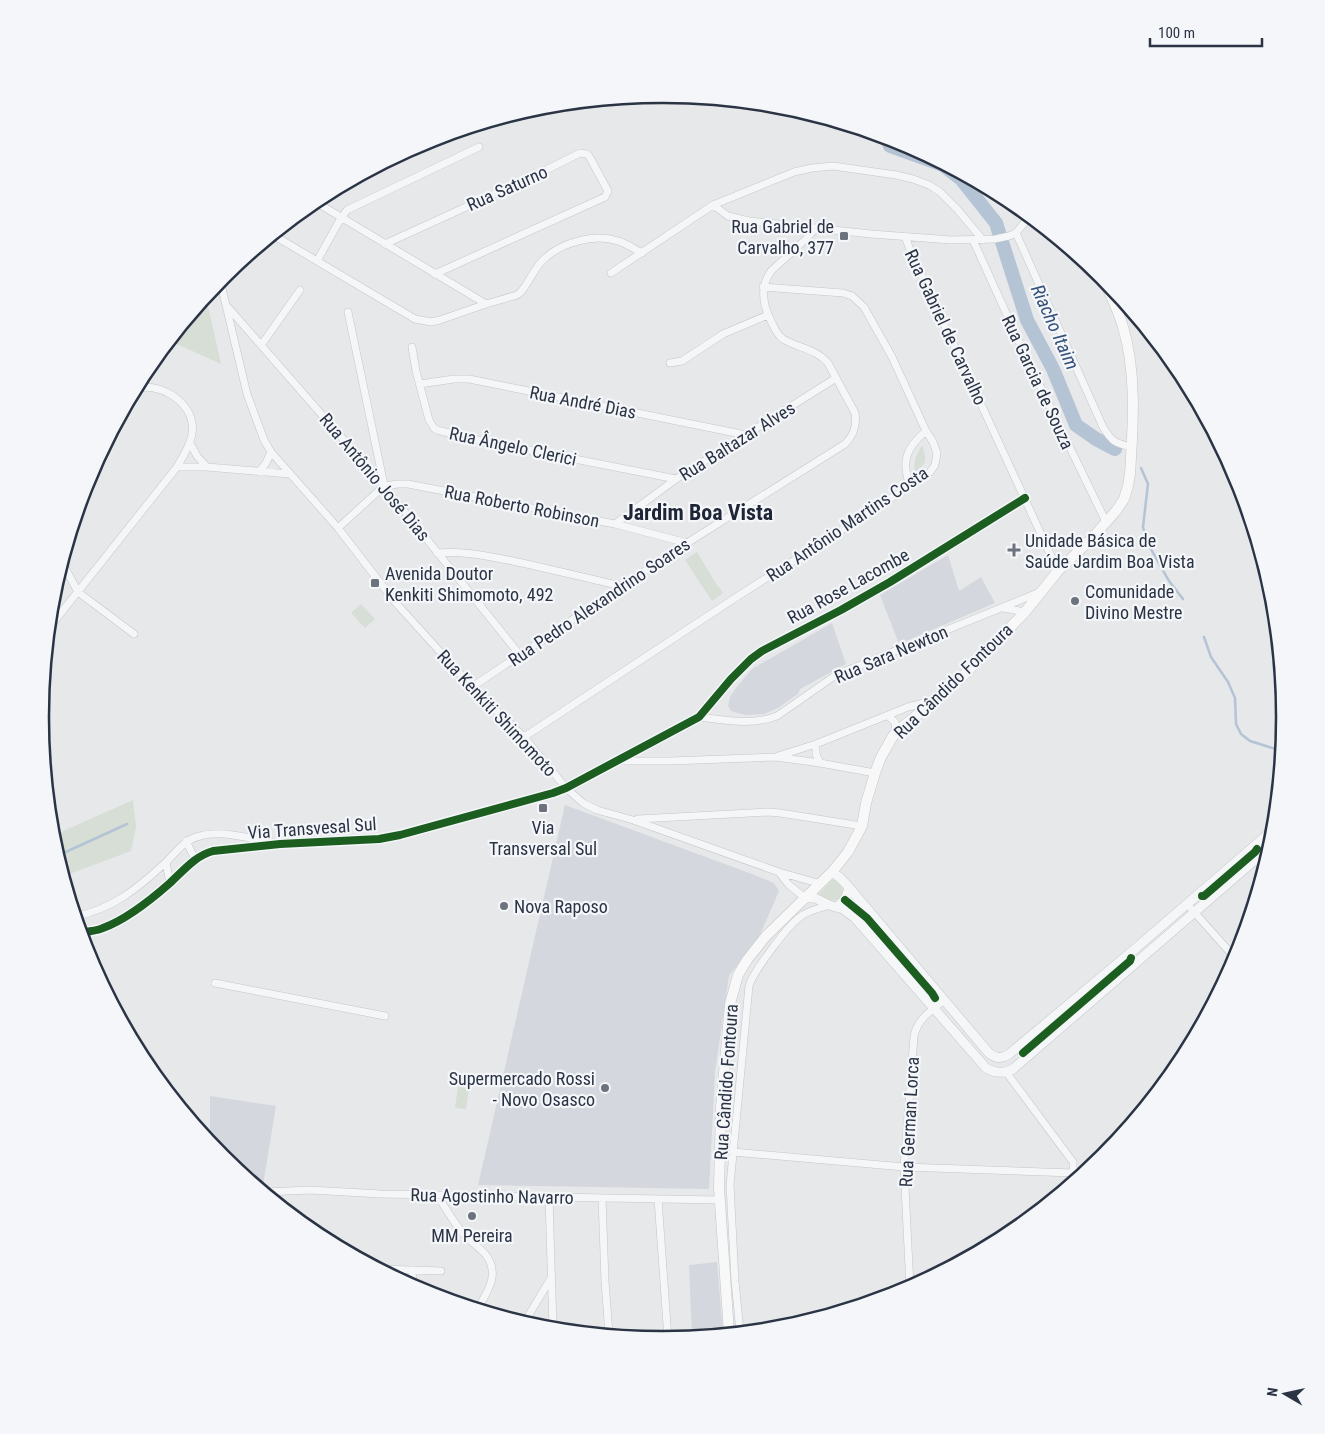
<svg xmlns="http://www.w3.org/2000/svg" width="1325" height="1434" viewBox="0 0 1325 1434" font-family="'Roboto Condensed',sans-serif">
	<rect width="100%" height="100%" fill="#e6e8ea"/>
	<!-- built -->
	<path fill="#d4d7dd" d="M 948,555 L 959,591 L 981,577 L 995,603 L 899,644 L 880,595 Z
		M 832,623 L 846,664 L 800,689 L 798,694 L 778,708 L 764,714 L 745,715 L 731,711 L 728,706 L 730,697 L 736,688 L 752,669 Z
		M 565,805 L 752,874 L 774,883 L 779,891 L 760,935 L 729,976 L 715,1072 L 709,1189 L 478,1185 Z
		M 210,1096 L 276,1106 L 263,1185 L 257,1186 L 222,1157 L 210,1142 Z
		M 717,1262 L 723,1333 L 692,1336 L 689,1265 Z"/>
	<!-- green -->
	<path fill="#d6ded6" d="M 206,297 L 221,364 L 170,341 Z
		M 922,445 C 927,461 928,463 914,472 L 915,459 Z
		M 697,552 L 718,587 L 719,587 L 723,593 L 712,601 L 685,560 Z
		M 361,604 L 375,619 L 365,628 L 351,613 Z
		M 133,800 L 136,827 L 131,851 L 64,876 L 52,836 Z
		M 833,879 C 840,884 846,888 841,897 C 833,904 827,899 819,894 Z
		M 458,1086 L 469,1088 L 466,1109 L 455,1108 Z"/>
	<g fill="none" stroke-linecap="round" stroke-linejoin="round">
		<!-- stream -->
		<path stroke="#b4c4d5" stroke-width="2.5" d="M 1141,468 L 1148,484 L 1143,527 L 1147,542 L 1169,581 L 1183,599
			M 1204,637 L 1211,657 L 1228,682 L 1235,698 L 1236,724 L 1241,734 L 1250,741 L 1282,751
			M 57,856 L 127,824"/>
		<!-- river -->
		<path stroke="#b4c4d5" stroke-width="14" d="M 887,138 L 890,146 L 943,165 L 961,179 L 996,223 L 1027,320 L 1053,369 L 1076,425 L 1096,439 L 1115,449"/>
		<!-- minor casing -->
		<g stroke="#c4c6c8" stroke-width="8">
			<path id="minor" d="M 314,201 L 486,304
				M 713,205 L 728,216 L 749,221 L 871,234 L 951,240 L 995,239 L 1009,236 L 1016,233 L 1025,222 L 1028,215
				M 1016,233 L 1103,427 C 1112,442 1115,443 1131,447
				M 273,235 L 415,319 L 431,322 L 440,320 L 486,304 L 517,295 L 521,292 C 529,282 534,269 543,260 C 560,243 594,233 618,241 C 626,243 634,249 642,253
				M 905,236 L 910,250 L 1058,571
				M 973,240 L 1026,357 L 1106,522
				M 385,244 L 534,176 L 580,153 L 587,154 L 589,156 L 608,191 L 605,197 L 435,274
				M 317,261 L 341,218 L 347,210 L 479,147
				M 611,273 L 713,205 L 794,172 L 812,168 L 833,166 L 896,175 L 913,179 L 929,185 L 940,192 L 957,209 L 983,240
				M 220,280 L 247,394 L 264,440 L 271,452 L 338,528 L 395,602 L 472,687 L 524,737 L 566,788 L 583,803 L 597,810 L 633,820 L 779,872 L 821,884
				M 226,305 L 384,486 L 520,655
				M 348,312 L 384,485
				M 262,344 L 300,290
				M 412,347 L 416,371 L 429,420 L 434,428 L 437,430 L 473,439 L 676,479
				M 670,363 L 682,361 L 723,334 L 768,315
				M 420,384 L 454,379 L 469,379 L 746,435
				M 190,443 L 197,456 L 207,467
				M 177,467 L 207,467 L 290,474
				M 259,472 L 266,463 L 271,452
				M 384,486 L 398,484 L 408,484 L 615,524 L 687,543
				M 910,486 C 901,461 906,448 926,431
				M 615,524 L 676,479 L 836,378
				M 338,528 L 384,486
				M 437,553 C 465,551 486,556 513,561 C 550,569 586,578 622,586
				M 62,562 L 78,592 L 134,634
				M 1003,608 L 1025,612
				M 49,628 L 177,467 C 184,454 195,439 192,423 C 189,400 157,381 135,389
				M 472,687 L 687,543 L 845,444 C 854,435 857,426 855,413 L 828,363 C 816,349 798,348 783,339 C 777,335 775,329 772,323 C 763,306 759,288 771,271 L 805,240 L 816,228
				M 888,716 L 895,722 L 896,733
				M 699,717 C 725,720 752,726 777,716 L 836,675 L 1040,592
				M 524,737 L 732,600 L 921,479 L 930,472 L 935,465 L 937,453 L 933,442 L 926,431 L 892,357 L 864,307 L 852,296 L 843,293 L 763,287
				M 816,744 L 816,754 L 820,763
				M 778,756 L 816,744 L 908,707 L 932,701
				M 618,761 L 671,761 L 776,757 L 820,763 L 875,773
				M 638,819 L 768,812 L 780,813 L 862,826
				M 186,841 L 195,859
				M 166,863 L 170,883
				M 779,872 L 788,884 L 805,898
				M 1187,904 L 1236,959
				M 76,916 C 111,910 138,888 164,864 C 176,853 183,840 200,836 C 221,830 251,838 273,843
				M 81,933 C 88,931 97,931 103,928 C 125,920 153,898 170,883 C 184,870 195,856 213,851 L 280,844 L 379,839 L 400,835 L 553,793 L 566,788 L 699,717 L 731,679 L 751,659 L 762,651 L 841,610 L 890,582 L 1025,498
				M 215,983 L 385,1016
				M 1006,1072 L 1073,1162 L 1074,1181
				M 733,1152 L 904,1167 L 1073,1173 L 1086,1171
				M 265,1192 L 310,1190 L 381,1194 L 719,1200
				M 437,1195 C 445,1207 452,1220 461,1231 C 468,1240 478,1246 486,1255 C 500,1274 488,1291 478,1308
				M 549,1197 L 553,1329
				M 602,1198 L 605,1281 L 609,1334
				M 658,1199 L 668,1339
				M 381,1269 L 441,1271
				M 412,1270 L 413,1286
				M 910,1287 L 904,1167 L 914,1036 C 918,1018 931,1011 944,1000
				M 524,1323 L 551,1278
				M 740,1332 L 735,1281 L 730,1185 L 749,986 C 753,972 788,925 800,917 C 808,910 819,909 829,905"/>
		</g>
		<!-- tertiary casing -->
		<g stroke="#c4c6c8" stroke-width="10">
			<path id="tertiary" d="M 832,872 L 839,877 L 847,885 L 988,1052 C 994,1058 1001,1059 1008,1055 L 1136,948 L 1274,829
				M 805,898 L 815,898 L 829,905 L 843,909 L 855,918 L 986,1068 C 995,1073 1004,1074 1013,1069 L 1270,847
				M 837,907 L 845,900 L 849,888"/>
		</g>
		<!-- secondary casing -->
		<g stroke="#c4c6c8" stroke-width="11">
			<path id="secondary" d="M 729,1333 L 719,1188 L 721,1108 L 730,1004 L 738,975 L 747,960 L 766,936 L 805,898 L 832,872 L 848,852 L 862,826 L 866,803 L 875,773 L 881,757 L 893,736 L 901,728 L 937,699 L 964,675 L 1025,612 L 1058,571 L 1092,538 L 1116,511 L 1124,499 L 1128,486 L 1130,474 C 1133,426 1137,374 1123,327 C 1118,310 1110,293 1102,277"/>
		</g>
		<!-- minor -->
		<use href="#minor" stroke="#f5f6f7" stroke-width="7"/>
		<!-- tertiary -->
		<use href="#tertiary" stroke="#f5f6f7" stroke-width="9"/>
		<!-- secondary -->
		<use href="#secondary" stroke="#f8f8f8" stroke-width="10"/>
		<!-- cycleway casing -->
		<g stroke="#f4f6f9" stroke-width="11">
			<path id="cycleway" d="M 1202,896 L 1204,896 L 1255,852 L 1257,849
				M 845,900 L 867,918 L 932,993 L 935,998
				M 81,933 C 88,931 97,931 103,928 C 125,920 153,898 170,883 C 184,870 195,856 213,851 L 280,844 L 379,839 L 400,835 L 553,793 L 566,788 L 699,717 L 731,679 L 751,659 L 762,651 L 841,610 L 890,582 L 1025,498
				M 1023,1053 L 1130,961 L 1131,958"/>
		</g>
		<!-- cycleway -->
		<use href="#cycleway" stroke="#1b5e20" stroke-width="8"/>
	</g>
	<!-- markers -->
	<g fill="#6c737f" stroke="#f4f6f9" stroke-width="2">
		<rect x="839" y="231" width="10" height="10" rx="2.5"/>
		<path d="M1011.5 542.5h5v5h5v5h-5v5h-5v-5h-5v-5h5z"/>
		<rect x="370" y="578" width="10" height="10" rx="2.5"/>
		<circle cx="1075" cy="601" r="5"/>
		<rect x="538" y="803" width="10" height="10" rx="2.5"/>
		<circle cx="504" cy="906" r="5"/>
		<circle cx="605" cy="1088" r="5"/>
		<circle cx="472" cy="1216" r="5"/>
	</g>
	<g text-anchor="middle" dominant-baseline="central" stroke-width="4.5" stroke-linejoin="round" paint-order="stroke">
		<!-- street labels -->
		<g font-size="18" fill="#2b3445" stroke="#f4f6f9">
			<text transform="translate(507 188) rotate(-24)">Rua Saturno</text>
			<text transform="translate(946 327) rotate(65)">Rua Gabriel de Carvalho</text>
			<text transform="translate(1038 382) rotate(65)">Rua Garcia de Souza</text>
			<text transform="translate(583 402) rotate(11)">Rua André Dias</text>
			<text transform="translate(737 441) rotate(-32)">Rua Baltazar Alves</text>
			<text transform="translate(513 446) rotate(12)">Rua Ângelo Clerici</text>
			<text transform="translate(375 477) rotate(50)">Rua Antônio José Dias</text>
			<text transform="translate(522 506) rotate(11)">Rua Roberto Robinson</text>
			<text transform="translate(847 524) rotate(-34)">Rua Antônio Martins Costa</text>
			<text transform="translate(848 586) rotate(-29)">Rua Rose Lacombe</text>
			<text transform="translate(599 602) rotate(-34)">Rua Pedro Alexandrino Soares</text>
			<text transform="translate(891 654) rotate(-23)">Rua Sara Newton</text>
			<text transform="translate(953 681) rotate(-44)">Rua Cândido Fontoura</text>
			<text transform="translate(497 713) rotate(47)">Rua Kenkiti Shimomoto</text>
			<text transform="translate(312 828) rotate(-4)">Via Transvesal Sul</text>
			<text transform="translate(726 1082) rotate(-86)">Rua Cândido Fontoura</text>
			<text transform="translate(909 1122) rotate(-87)">Rua German Lorca</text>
			<text transform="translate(492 1196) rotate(1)">Rua Agostinho Navarro</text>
		</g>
		<!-- poi labels -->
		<g font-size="18" fill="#2b3445" stroke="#f4f6f9" text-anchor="start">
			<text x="834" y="226" text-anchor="end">Rua Gabriel de<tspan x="834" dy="21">Carvalho, 377</tspan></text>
			<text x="1025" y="540">Unidade Básica de<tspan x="1025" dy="21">Saúde Jardim Boa Vista</tspan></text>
			<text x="385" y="573">Avenida Doutor<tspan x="385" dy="21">Kenkiti Shimomoto, 492</tspan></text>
			<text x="1085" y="591">Comunidade<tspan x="1085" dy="21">Divino Mestre</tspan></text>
			<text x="543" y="827" text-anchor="middle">Via<tspan x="543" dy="21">Transversal Sul</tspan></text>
			<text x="514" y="906">Nova Raposo</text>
			<text x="595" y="1078" text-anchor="end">Supermercado Rossi<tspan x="595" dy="21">- Novo Osasco</tspan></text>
			<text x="472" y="1235" text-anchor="middle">MM Pereira</text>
		</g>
		<!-- water labels -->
		<g font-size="19" font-style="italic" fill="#34527a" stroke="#f4f6f9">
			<text transform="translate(1055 327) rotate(66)">Riacho Itaim</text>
		</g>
		<!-- district labels -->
		<g font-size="22" font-weight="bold" fill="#1d2536" stroke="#f4f6f9">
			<text x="698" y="512">Jardim Boa Vista</text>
		</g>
	</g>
	<!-- crop -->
	<path d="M0 0H1325V1434H0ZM662 103H663A613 613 0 0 1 1276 716V718A613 613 0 0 1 663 1331H662A613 613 0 0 1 49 718V716A613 613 0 0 1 662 103Z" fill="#f4f6f9" fill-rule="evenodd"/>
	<path fill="none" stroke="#2b3445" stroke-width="2.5" d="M662 103H663A613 613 0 0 1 1276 716V718A613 613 0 0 1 663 1331H662A613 613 0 0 1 49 718V716A613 613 0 0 1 662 103Z"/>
	<!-- north arrow -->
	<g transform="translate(1285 1394) rotate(279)" stroke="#f4f6f9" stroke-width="4" paint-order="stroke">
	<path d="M0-4L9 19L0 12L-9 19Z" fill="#2b3445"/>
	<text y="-8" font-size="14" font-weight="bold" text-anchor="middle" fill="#2b3445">N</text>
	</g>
	<!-- scale -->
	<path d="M1150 38v8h112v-8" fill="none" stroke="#2b3445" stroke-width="2.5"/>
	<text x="1158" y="38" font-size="15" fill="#2b3445" stroke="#f4f6f9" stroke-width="4" paint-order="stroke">100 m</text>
</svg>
